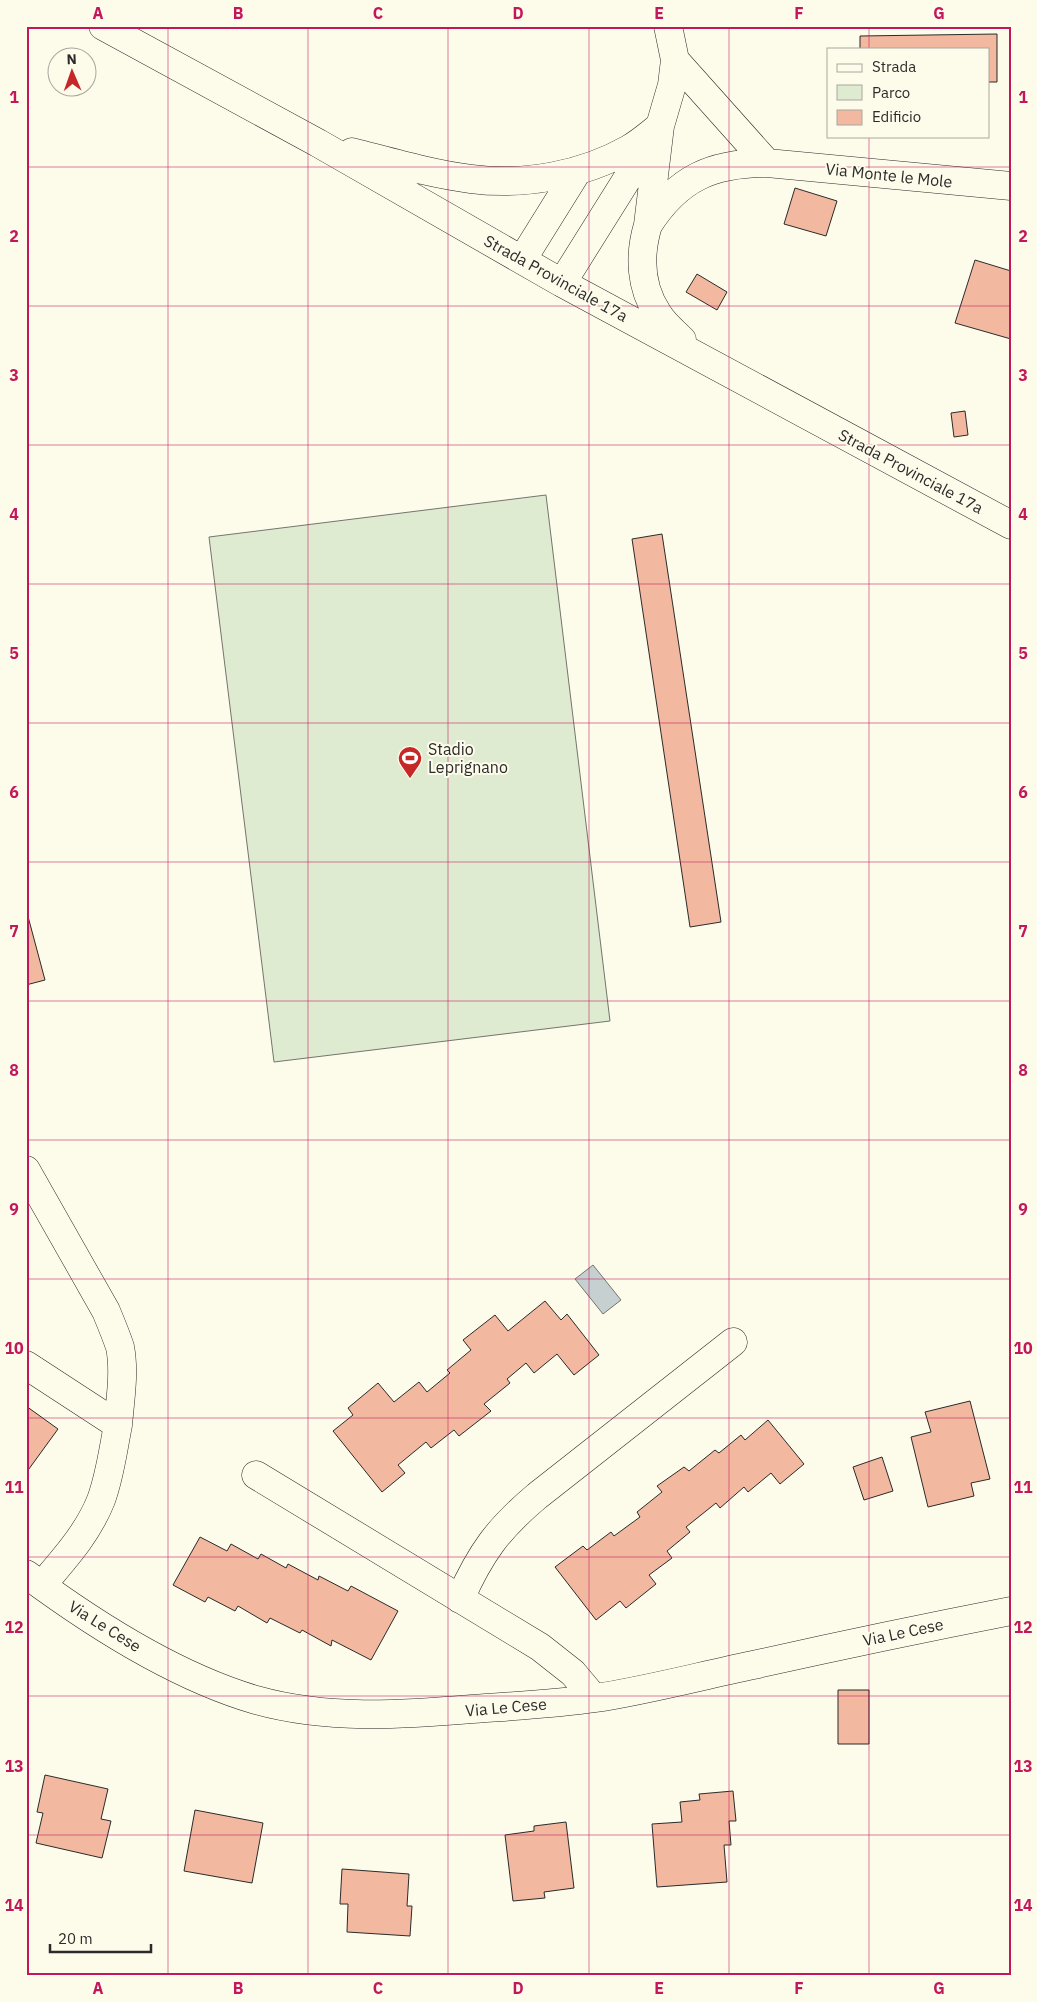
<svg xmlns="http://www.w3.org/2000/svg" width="1037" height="2002" viewBox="0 0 1037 2002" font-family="'IBM Plex Sans',sans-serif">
	<rect width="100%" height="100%" fill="#fdfbea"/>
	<!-- green -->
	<path fill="#deebd1" stroke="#74746e" d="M 546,495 L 610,1021 L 274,1062 L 209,537 Z"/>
	<!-- water -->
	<path fill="#c7d0d0" stroke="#74746e" d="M 593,1265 L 621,1300 L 603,1314 L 575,1279 Z"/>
	<!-- building -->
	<path fill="#f2b8a0" stroke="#2b2b2b" d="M 997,34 L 997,82 L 988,82 L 988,49 L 860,49 L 860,36 Z
		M 795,188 L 837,201 L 826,236 L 784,224 Z
		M 975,260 L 1011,271 L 1011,339 L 955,323 Z
		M 697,274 L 727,292 L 717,310 L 686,292 Z
		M 965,411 L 968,435 L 954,437 L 951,413 Z
		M 662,534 L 721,922 L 690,927 L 632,539 Z
		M 26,909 L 45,980 L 26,985 Z
		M 545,1301 L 561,1320 L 567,1314 L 599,1355 L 574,1375 L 557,1354 L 534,1373 L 526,1363 L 507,1379 L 510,1383 L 484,1404 L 491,1411 L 459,1436 L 454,1430 L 431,1448 L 426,1442 L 398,1465 L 405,1473 L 382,1492 L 333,1431 L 353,1415 L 348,1408 L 378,1383 L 394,1402 L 419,1382 L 427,1392 L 450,1373 L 447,1370 L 471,1350 L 463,1340 L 495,1315 L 508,1331 Z
		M 970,1401 L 990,1479 L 971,1483 L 974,1496 L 928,1507 L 911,1437 L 931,1432 L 925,1412 Z
		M 26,1406 L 58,1429 L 26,1473 Z
		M 768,1420 L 804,1464 L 780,1484 L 771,1473 L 748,1492 L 744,1487 L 720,1508 L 716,1503 L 686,1527 L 690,1532 L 667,1551 L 672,1558 L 649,1575 L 656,1584 L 626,1608 L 620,1601 L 596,1620 L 555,1567 L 583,1546 L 587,1550 L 611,1532 L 614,1536 L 640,1517 L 637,1512 L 662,1492 L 657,1486 L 684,1467 L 689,1471 L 715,1450 L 719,1453 L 741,1435 L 745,1440 Z
		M 882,1457 L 893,1491 L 864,1500 L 853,1467 Z
		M 200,1537 L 227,1551 L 231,1544 L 258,1559 L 261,1554 L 286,1568 L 288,1564 L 318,1580 L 319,1576 L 348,1591 L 351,1586 L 398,1611 L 371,1660 L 332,1640 L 331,1646 L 302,1630 L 300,1633 L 270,1618 L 267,1623 L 238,1606 L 235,1611 L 208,1597 L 205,1602 L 173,1585 Z
		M 838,1690 L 869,1690 L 869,1744 L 838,1744 Z
		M 45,1775 L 108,1789 L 101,1819 L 111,1821 L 102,1858 L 36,1843 L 43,1813 L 37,1812 Z
		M 733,1791 L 736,1821 L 729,1821 L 731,1845 L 724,1845 L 727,1882 L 657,1887 L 652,1824 L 682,1822 L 680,1802 L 700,1800 L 699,1794 Z
		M 195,1810 L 263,1823 L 252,1883 L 184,1871 Z
		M 566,1822 L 574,1888 L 544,1892 L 545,1898 L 513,1901 L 505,1835 L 534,1831 L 534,1826 Z
		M 342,1869 L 409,1874 L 407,1906 L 412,1906 L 410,1936 L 347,1932 L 348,1904 L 340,1904 Z"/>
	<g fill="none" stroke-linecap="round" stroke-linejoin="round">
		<!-- street casing -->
		<g stroke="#2b2b2b" stroke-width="29">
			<path id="street" d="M 26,1170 L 106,1311 C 111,1323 116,1335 120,1347 C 125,1372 120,1401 118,1425
				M 26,1365 L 118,1425 C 113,1450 110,1476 101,1500 C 88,1533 64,1559 42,1585
				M 256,1475 L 540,1647 L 573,1673 L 594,1698
				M 26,1574 C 92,1623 177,1677 256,1700 C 327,1720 400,1715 472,1709 C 513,1706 555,1704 596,1698 C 648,1690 700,1676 753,1665 C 838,1646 924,1628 1011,1611
				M 460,1599 C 481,1552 498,1529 537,1496 L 733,1342"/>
		</g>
		<!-- secondary casing -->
		<g stroke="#2b2b2b" stroke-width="29">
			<path id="secondary" d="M 103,26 L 318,143 L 562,283 L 1011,525
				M 668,26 L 675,60 L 672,85 L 660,126 L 648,225 C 639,255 640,287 658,314 C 664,324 674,332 682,340
				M 675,60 L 767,163
				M 352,152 C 391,162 431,174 471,179 C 524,186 583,175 629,149 C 640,143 650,134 660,126
				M 648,225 C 678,178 712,163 767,163 L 1011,186
				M 522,260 L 578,170
				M 562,283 L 654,136"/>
		</g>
		<!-- street -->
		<use href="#street" stroke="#fdfbea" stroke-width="28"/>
		<!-- secondary -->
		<use href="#secondary" stroke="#fdfbea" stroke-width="28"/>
	</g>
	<!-- grid -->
	<path fill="none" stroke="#c2185b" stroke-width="1" stroke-opacity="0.55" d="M 168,26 L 168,1976M 308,26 L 308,1976M 448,26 L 448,1976M 589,26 L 589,1976M 729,26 L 729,1976M 869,26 L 869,49M 869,136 L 869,1976M 26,167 L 1011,167M 26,306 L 1011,306M 26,445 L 1011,445M 26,584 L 1011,584M 26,723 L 1011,723M 26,862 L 1011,862M 26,1001 L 1011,1001M 26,1140 L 1011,1140M 26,1279 L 1011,1279M 26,1418 L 1011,1418M 26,1557 L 1011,1557M 26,1696 L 1011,1696M 26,1835 L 1011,1835"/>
	<!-- icons -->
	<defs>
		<g id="stadium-pin" transform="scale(1.25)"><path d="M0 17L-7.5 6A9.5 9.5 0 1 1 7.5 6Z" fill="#c62828" stroke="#fdfbea"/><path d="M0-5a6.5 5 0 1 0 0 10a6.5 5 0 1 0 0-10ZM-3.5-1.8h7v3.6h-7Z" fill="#fff"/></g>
	</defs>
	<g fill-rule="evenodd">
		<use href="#stadium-pin" x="410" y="758"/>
	</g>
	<g text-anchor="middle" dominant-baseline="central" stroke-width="4" stroke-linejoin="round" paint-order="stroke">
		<!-- street labels -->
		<g font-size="16" fill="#2b2b2b" stroke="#fdfbea">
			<text transform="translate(889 175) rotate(6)">Via Monte le Mole</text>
			<text transform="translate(556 278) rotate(29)">Strada Provinciale 17a</text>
			<text transform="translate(911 471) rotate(28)">Strada Provinciale 17a</text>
			<text transform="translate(105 1626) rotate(32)">Via Le Cese</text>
			<text transform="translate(903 1632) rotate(-12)">Via Le Cese</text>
			<text transform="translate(506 1707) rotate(-5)">Via Le Cese</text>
		</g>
		<!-- poi labels -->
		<g font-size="16" fill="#2b2b2b" stroke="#fdfbea" text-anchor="start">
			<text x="428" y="749">Stadio<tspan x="428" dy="18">Leprignano</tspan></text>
		</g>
	</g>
	<!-- border -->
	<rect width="1037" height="2002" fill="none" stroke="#fdfbea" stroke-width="55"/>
	<!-- legend -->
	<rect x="827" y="48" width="162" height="90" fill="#fdfbea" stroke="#a9a89e"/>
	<rect x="837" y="64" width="25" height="8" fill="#fdfbea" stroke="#a9a89e"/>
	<text x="872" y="72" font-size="15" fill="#2b2b2b">Strada</text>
	<rect x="837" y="85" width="25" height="15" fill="#deebd1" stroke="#a9a89e"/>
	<text x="872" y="98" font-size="15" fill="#2b2b2b">Parco</text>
	<rect x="837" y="110" width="25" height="15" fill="#f2b8a0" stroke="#a9a89e"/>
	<text x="872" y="122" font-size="15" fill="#2b2b2b">Edificio</text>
	<!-- north arrow -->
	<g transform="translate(72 72) rotate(358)"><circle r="24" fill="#fdfbea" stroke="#a9a89e"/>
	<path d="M0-4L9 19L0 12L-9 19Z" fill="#c62828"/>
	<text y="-8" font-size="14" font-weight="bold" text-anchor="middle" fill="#2b2b2b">N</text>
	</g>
	<!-- scale -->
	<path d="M50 1944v8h101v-8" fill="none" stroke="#2b2b2b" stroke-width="2.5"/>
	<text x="58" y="1944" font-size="15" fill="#2b2b2b" stroke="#fdfbea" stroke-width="4" paint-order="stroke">20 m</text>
	<rect x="28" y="28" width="982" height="1946" fill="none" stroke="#c2185b" stroke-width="2"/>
	<g font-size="16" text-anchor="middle" font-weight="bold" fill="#c2185b">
		<text x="98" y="19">A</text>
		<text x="238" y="19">B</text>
		<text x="378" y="19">C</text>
		<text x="518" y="19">D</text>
		<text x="659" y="19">E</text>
		<text x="799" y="19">F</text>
		<text x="939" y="19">G</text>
		<text x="14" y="103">1</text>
		<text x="1023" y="103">1</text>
		<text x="14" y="242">2</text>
		<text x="1023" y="242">2</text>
		<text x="14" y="381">3</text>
		<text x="1023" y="381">3</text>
		<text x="14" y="520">4</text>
		<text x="1023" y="520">4</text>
		<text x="14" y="659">5</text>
		<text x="1023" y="659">5</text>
		<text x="14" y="798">6</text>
		<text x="1023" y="798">6</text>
		<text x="14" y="937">7</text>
		<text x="1023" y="937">7</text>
		<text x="14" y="1076">8</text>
		<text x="1023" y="1076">8</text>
		<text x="14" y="1215">9</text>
		<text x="1023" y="1215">9</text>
		<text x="14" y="1354">10</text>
		<text x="1023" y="1354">10</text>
		<text x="14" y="1493">11</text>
		<text x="1023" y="1493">11</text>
		<text x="14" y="1633">12</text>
		<text x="1023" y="1633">12</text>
		<text x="14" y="1772">13</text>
		<text x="1023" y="1772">13</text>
		<text x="14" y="1911">14</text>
		<text x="1023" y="1911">14</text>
		<text x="98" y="1994">A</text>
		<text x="238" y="1994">B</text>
		<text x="378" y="1994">C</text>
		<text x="518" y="1994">D</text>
		<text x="659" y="1994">E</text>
		<text x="799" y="1994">F</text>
		<text x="939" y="1994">G</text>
	</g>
</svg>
